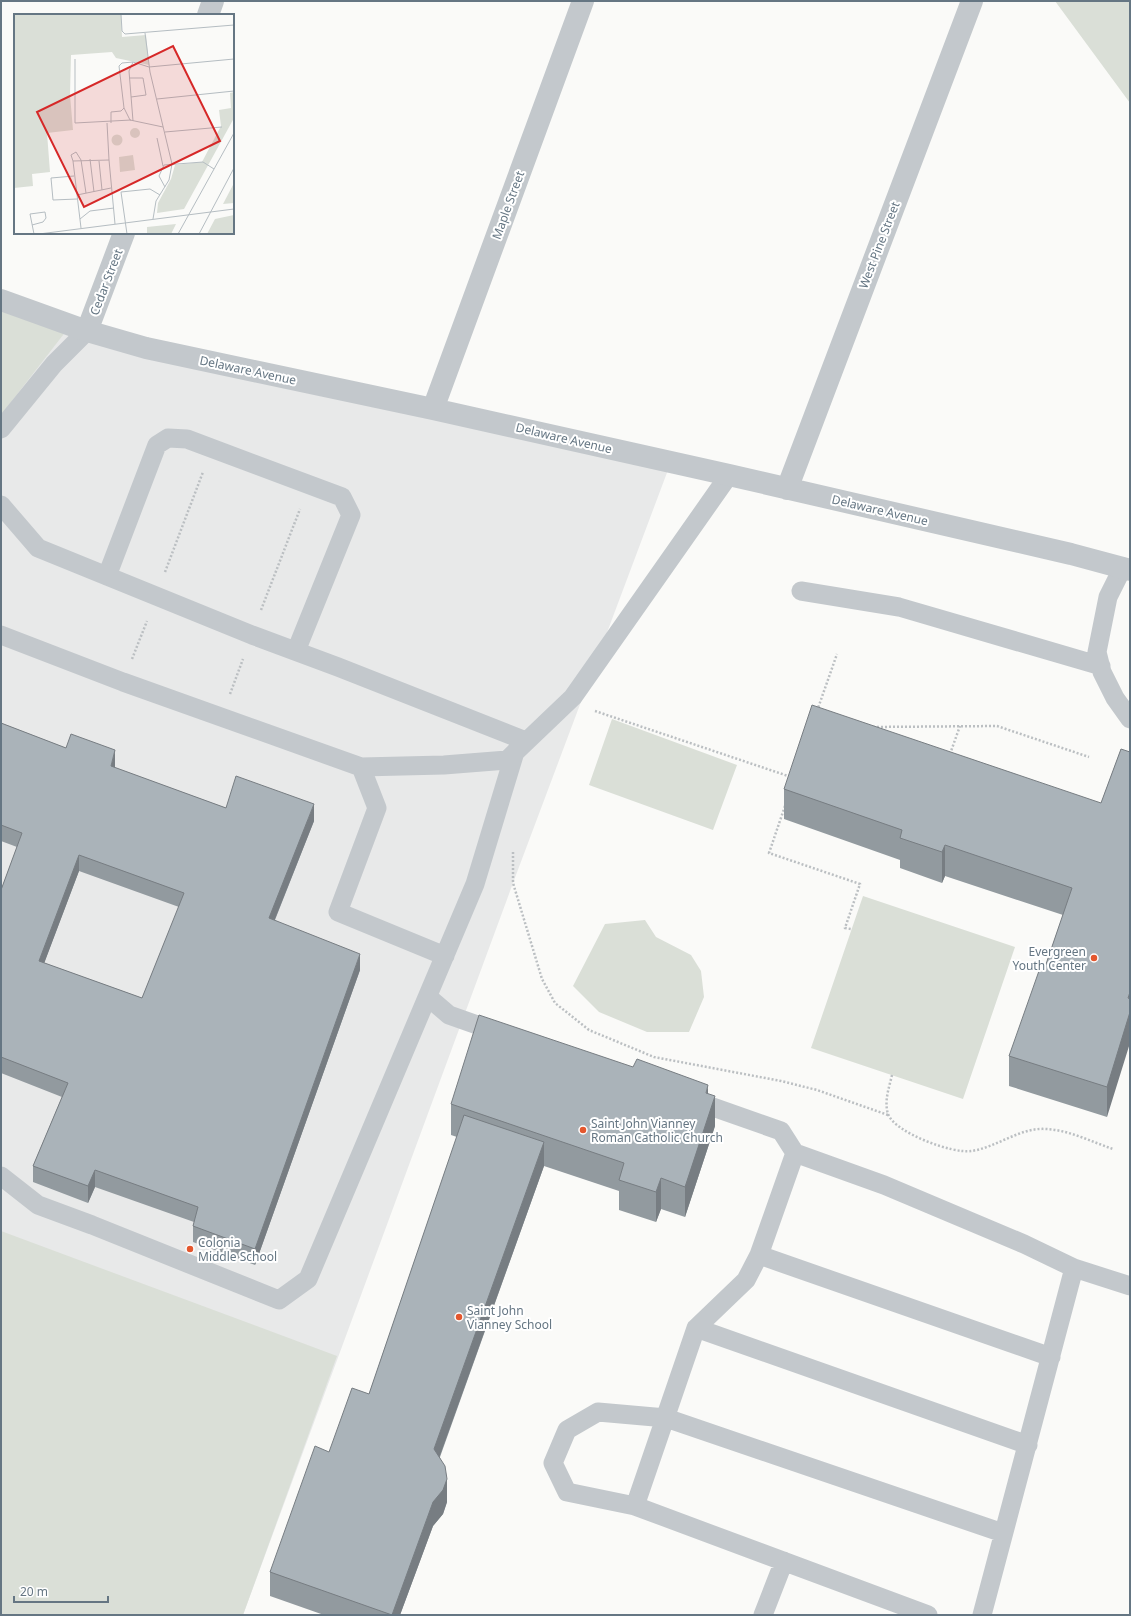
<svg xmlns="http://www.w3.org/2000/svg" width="1131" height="1616" viewBox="0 0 1131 1616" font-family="'Noto Sans',sans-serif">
	<rect width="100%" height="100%" fill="#fafaf8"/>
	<!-- built -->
	<path fill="#e8e9e9" d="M 1,300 L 87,331 L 671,462 L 513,883 L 243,1615 L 1,1615 Z"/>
	<!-- green -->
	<path fill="#dadfd7" d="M 1055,1 L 1130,1 L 1130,103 Z
		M 1,300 L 70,326 L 1,415 Z
		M 612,719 L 737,765 L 713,830 L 589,785 Z
		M 863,896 L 1015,947 L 963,1099 L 811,1048 Z
		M 645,920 L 656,937 L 691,955 L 701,971 L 704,997 L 689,1032 L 647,1032 L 599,1012 L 573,986 L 605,924 Z
		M 1,1231 L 337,1356 L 243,1615 L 1,1615 Z"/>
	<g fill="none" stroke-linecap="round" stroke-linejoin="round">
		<!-- path -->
		<path stroke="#bbbfc2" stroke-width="2.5" stroke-dasharray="2 2" stroke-linecap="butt" d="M 165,572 L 203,472
			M 261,610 L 300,509
			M 132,659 L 147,621
			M 230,694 L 243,659
			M 595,711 L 791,777
			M 817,711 L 837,654
			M 873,727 L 997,726 L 1089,757
			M 950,754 L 960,726
			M 785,806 L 769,853 L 860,884 L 845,928 L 851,929
			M 513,852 L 513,883 L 542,979 L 555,1003 L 589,1030 L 654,1057 L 781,1081 L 817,1090 L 888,1115
			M 892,1075 C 889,1088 884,1101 888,1114 C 895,1133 953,1154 971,1151 C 996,1148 1020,1127 1046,1129 C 1069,1130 1092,1142 1113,1149"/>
		<!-- lane -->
		<path stroke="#c3c8cc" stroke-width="19" d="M 1,429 L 54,364 L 87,331
			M 1,505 L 38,548 L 252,635 L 338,667 L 526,741
			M 1123,567 L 1108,597 L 1097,652 L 1102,672 L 1115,698 L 1130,719
			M 107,576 L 157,445 L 168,438 L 187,439 L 342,497 L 351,515 L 296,651
			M 801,591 L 899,607 L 1101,666
			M 1,635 L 123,682 L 361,767 L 444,765 L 507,760 L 573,697 L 729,475
			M 361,767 L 377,808 L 338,912 L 445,956
			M 428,997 L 449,1015 L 500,1033
			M 690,1099 L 781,1131 L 795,1153
			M 1,1176 L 38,1205 L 92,1225 L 279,1300 L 308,1279 L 475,884 L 515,752
			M 759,1255 L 1051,1357
			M 696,1328 L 1028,1445
			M 635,1506 L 567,1492 L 553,1463 L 567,1430 L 598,1412 L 666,1418 L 1003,1533
			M 763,1615 L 784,1561
			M 928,1615 L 635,1506 L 696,1328 L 746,1280 L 759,1255 L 795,1153 L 884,1185 L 1024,1244 L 1074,1268 L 1130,1286
			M 982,1615 L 1074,1268"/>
		<!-- street -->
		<path stroke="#c3c8cc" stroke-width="22" d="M 208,15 L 213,1
			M 1,300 L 87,331 L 146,348 L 433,409 L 729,475 L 1071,554 L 1130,570
			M 87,331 L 124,233
			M 433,409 L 583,1
			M 787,489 L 972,1"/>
	</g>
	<!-- wall -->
	<path fill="#929a9f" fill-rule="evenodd" d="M 1,723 L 115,767 L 115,768 L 226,808 L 314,821 L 275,920 L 360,970 L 255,1265 L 193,1242 L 193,1226 L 194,1222 L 95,1187 L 88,1203 L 33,1182 L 33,1166 L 62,1097 L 1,1073 L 1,890 L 17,847 L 1,841 ZM 79,871 L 179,907 L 142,998 L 44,963 Z
		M 1121,749 L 1107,1117 L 1009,1086 L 1009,1056 L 1044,970 L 1063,915 L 945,876 L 942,883 L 900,868 L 900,860 L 784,819 L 784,789 L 1101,803 Z
		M 708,1093 L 715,1126 L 685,1217 L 661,1209 L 656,1222 L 619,1210 L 619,1191 L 544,1166 L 440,1457 L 447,1502 L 443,1514 L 433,1526 L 400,1615 L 324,1615 L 270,1596 L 270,1572 L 329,1452 L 369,1394 L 457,1137 L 451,1135 L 451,1104 Z"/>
	<!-- shaded-wall -->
	<path fill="#777d82" d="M 115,750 L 115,767 L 111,782 L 111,766 Z
		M 314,804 L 314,821 L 269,934 L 269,918 Z
		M 945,845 L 945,876 L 942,883 L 942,852 Z
		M 79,855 L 79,871 L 39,977 L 39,961 Z
		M 360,954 L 360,970 L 255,1265 L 255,1249 Z
		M 1130,992 L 1130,1043 L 1107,1117 L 1107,1087 L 1128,998 Z
		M 708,1085 L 708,1115 L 715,1096 L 715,1126 L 685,1217 L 685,1187 Z
		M 544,1142 L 544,1166 L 434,1472 L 434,1449 Z
		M 95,1170 L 95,1187 L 88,1203 L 88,1186 Z
		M 661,1178 L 661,1209 L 656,1222 L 656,1192 Z
		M 447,1479 L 447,1502 L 443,1514 L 433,1526 L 400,1615 L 392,1615 L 433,1502 Z"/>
	<!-- building -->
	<path fill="#aab3b9" stroke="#777d82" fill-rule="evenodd" d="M 812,705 L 1101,803 L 1121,749 L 1130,752 L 1130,992 L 1128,998 L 1130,999 L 1130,1012 L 1107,1087 L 1009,1056 L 1040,968 L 1044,970 L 1072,888 L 945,845 L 942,852 L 900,838 L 902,830 L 784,789 Z
		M 1,723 L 66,748 L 71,734 L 115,750 L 111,766 L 226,808 L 236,776 L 314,804 L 269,918 L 360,954 L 255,1249 L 193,1226 L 198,1207 L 95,1170 L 88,1186 L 33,1166 L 68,1083 L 1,1057 L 1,890 L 22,833 L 1,825 ZM 79,855 L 184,893 L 142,998 L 39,961 Z
		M 479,1015 L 633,1067 L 637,1059 L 708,1085 L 706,1093 L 715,1096 L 685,1187 L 661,1178 L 656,1192 L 619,1180 L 624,1163 L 451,1104 Z
		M 464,1115 L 544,1142 L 434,1449 L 445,1466 L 447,1479 L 443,1490 L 433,1502 L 392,1615 L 270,1572 L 315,1446 L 329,1452 L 352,1388 L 369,1394 Z"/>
	<!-- markers -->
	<g fill="#e4572e" stroke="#fff" stroke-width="1.5">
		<circle cx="1094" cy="958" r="4"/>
		<circle cx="583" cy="1130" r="4"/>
		<circle cx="190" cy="1249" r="4"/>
		<circle cx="459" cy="1317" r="4"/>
	</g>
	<g text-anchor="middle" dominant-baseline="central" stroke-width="4" stroke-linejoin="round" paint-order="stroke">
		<!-- street labels -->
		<g font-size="12" fill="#657683" stroke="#fff">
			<text transform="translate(508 205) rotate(-70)">Maple Street</text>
			<text transform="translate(879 245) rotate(-69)">West Pine Street</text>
			<text transform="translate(106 282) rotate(-69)">Cedar Street</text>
			<text transform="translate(248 370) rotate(12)">Delaware Avenue</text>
			<text transform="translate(564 438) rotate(13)">Delaware Avenue</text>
			<text transform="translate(880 510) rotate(13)">Delaware Avenue</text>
		</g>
		<!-- poi labels -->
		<g font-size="12" fill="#657683" stroke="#fff" text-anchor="start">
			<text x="1086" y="951" text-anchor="end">Evergreen<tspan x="1086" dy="14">Youth Center</tspan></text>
			<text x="591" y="1123">Saint John Vianney<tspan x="591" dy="14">Roman Catholic Church</tspan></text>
			<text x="198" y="1242">Colonia<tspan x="198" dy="14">Middle School</tspan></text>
			<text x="467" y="1310">Saint John<tspan x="467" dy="14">Vianney School</tspan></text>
		</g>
	</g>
	<!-- overview -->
	<g transform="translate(14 14)">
		<rect width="220" height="220" fill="#fafaf8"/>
		<path d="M 0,0 L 107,0 L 108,23 L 132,21 L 135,51 L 102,44 L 98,38 L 57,41 L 56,81 L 59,116 L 33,119 L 36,158 L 18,160 L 19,172 L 0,174 ZM 220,78 L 220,104 L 170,195 L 143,199 L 144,189 L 157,165 L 161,151 L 188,148 L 207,112 L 205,96 L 217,94 L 216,79 ZM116 119a5 5 0 1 1 10 0a5 5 0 1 1-10 0ZM97.5 126a5.5 5.5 0 1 1 11 0a5.5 5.5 0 1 1-11 0ZM 119,141 L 121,156 L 106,158 L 105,143 ZM 220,169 L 220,189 L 209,190 ZM 220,201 L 220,220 L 193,220 L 201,205 ZM 162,210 L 157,220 L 133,220 L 133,213 Z" fill="#dadfd7"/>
		<path fill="none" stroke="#b5bdc2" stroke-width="1" d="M 107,0 L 108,17 L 111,20 L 220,11M 131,19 L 136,58 L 158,150 L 155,166 L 142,187 L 139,205M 61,45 L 61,109 L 117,106M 119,48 L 115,57 L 119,107M 115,64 L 129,64 L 132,81 L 117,83M 143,85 L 220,77M 93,109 L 95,146M 97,109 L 97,98 L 107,97 L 110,94M 149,113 L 116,106 L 110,94 L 105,52 L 108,49 L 119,48 L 135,53 L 220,45M 151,118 L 208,113M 143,124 L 149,152M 76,145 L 80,178M 59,147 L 57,141 L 62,138 L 67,146 L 72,179M 85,147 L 88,176M 60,162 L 37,164 L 39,186 L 63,185M 151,173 L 145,162 L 150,151 L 189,148 L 200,155M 63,181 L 97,174M 66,205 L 76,197 L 100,194M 18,211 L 29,208 L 32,204 L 31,198 L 16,200 L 20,220M 67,214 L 59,147 L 95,146 L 101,210M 25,220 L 220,195M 113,220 L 107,178 L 136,175 L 146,181M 164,220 L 220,119M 185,220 L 220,154"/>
		<path fill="#d62828" fill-opacity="0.15" stroke="#d62828" stroke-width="2" d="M 159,32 L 206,127 L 70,193 L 23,98 Z"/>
		<rect width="220" height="220" fill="none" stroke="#657683" stroke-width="2"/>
	</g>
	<!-- border -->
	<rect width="1131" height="1616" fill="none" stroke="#657683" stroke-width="4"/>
	<!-- scale -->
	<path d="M14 1596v6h94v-6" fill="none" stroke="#657683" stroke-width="2"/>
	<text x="20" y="1596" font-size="12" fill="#657683" stroke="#ffffff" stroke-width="3" paint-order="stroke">20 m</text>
</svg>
